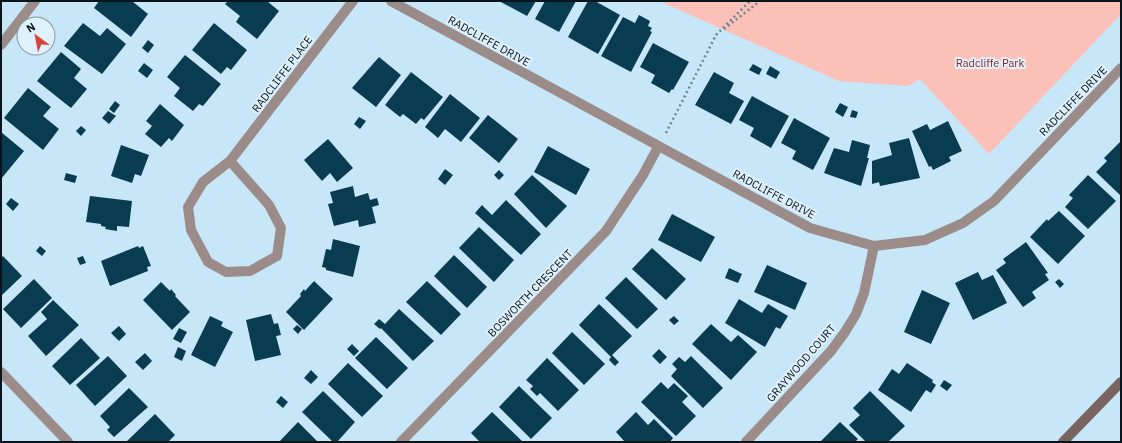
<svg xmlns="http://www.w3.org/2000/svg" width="1122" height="443" viewBox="0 0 1122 443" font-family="'IBM Plex Sans',sans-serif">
	<rect width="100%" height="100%" fill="#c7e6f8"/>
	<!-- green -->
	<path fill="#fbc0b7" d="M 659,1 L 1121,1 L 1121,14 L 989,154 L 920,79 L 908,86 L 839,81 Z"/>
	<!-- building -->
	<path fill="#093c51" d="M 99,1 L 132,1 L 148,14 L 131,37 L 94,8 Z
		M 228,1 L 267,1 L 279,11 L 257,39 L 236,22 L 240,16 L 225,4 Z
		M 499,1 L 536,1 L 527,16 Z
		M 545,1 L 576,1 L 559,32 L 535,19 Z
		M 588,1 L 595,1 L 620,15 L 598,54 L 568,37 Z
		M 639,15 L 650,21 L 648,26 L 652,28 L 650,31 L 652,32 L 631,72 L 601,56 L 623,17 L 635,23 Z
		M 83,23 L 100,36 L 107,28 L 126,44 L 102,74 L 64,46 Z
		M 214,23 L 247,50 L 231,70 L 227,67 L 221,74 L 192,50 Z
		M 148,40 L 154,45 L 148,53 L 142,48 Z
		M 653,43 L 689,62 L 673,90 L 672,89 L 669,93 L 651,83 L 655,75 L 640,67 Z
		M 61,52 L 81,69 L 74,78 L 87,89 L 71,108 L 37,81 Z
		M 185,55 L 221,84 L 203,106 L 199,104 L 193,111 L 174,96 L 180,88 L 167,77 Z
		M 379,57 L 401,75 L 376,107 L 352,88 Z
		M 144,63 L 153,70 L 147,78 L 138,71 Z
		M 753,64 L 762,69 L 759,75 L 749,70 Z
		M 770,66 L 780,72 L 776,79 L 766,74 Z
		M 411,72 L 443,97 L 424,120 L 421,118 L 416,124 L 403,114 L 400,117 L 385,105 Z
		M 714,72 L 734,83 L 729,93 L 744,101 L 731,124 L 695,105 Z
		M 28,88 L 51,107 L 43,116 L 59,129 L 43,150 L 4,118 Z
		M 450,94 L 480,118 L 461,142 L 445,129 L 438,138 L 425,127 Z
		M 752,96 L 789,116 L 771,148 L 750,136 L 754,128 L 739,120 Z
		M 115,101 L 120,105 L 114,113 L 109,109 Z
		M 840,103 L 848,107 L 843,117 L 835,112 Z
		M 160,104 L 184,125 L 172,141 L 169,138 L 161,147 L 145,134 L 152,126 L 146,121 Z
		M 852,110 L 858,112 L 856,118 L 850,117 Z
		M 108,111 L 116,116 L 109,124 L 102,118 Z
		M 488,115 L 518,139 L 499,163 L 469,138 Z
		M 359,117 L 366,121 L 360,129 L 354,124 Z
		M 794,118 L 830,138 L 813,170 L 792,159 L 796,151 L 781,143 Z
		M 948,121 L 962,151 L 949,157 L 951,161 L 933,170 L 931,166 L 929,167 L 912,131 L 927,124 L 930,130 Z
		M 81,126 L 86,130 L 81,136 L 76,131 Z
		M 1,132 L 24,151 L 1,179 Z
		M 909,138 L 920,178 L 880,186 L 879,182 L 872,184 L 872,161 L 892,155 L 889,143 Z
		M 328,139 L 353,168 L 337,182 L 330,173 L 322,181 L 304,160 Z
		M 852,140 L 870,145 L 867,158 L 869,158 L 861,186 L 824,173 L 834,148 L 849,152 Z
		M 1121,141 L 1121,196 L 1096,172 L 1107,161 L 1104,158 Z
		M 121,145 L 149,155 L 141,176 L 135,174 L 132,183 L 111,176 Z
		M 548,146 L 590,169 L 576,195 L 534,172 Z
		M 445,169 L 453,175 L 445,185 L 438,179 Z
		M 499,170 L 504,175 L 499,180 L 494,175 Z
		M 66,173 L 77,176 L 75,183 L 64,180 Z
		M 532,175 L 567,206 L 546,228 L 514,194 Z
		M 1088,175 L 1116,201 L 1088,229 L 1065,207 L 1073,198 L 1069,195 Z
		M 353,186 L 355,197 L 368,193 L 370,200 L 377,198 L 379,205 L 372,207 L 376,223 L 359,227 L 358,220 L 334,226 L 328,204 L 333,203 L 330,192 Z
		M 90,196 L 132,201 L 129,227 L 117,226 L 117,231 L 105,229 L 106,227 L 101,226 L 101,224 L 86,222 Z
		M 11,198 L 19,204 L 13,211 L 6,204 Z
		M 506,200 L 541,234 L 521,255 L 475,213 L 482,205 L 492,215 Z
		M 1059,211 L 1085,236 L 1058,264 L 1030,237 L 1047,219 L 1048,221 Z
		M 672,214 L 715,237 L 701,262 L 658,240 Z
		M 479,227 L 514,260 L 494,282 L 459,248 Z
		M 333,239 L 360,246 L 353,277 L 326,270 L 326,268 L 322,267 L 326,249 L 331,250 Z
		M 1026,242 L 1048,273 L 1045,274 L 1049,280 L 1032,292 L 1036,298 L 1023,307 L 996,270 L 1006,263 L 1003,259 Z
		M 40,246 L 46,251 L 42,256 L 36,251 Z
		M 138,246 L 139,248 L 143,246 L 151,266 L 147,267 L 148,271 L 110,286 L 101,261 Z
		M 652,248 L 686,279 L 666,300 L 632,269 Z
		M 454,255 L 487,287 L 467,308 L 434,276 Z
		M 3,256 L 22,276 L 1,296 L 1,258 Z
		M 83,256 L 86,263 L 80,265 L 77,258 Z
		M 767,265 L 807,283 L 795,310 L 754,292 Z
		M 729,268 L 742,274 L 738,283 L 725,278 Z
		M 978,272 L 982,280 L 993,275 L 1007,303 L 973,320 L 955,283 Z
		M 626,277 L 658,309 L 637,329 L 605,298 Z
		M 34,279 L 52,298 L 21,328 L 3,309 Z
		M 1059,279 L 1064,284 L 1060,288 L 1055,282 Z
		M 314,281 L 333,299 L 304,330 L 286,312 L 301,296 L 300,294 L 304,289 L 305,291 Z
		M 427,281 L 461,314 L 441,335 L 406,302 Z
		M 161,282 L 170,291 L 171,289 L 176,295 L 175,296 L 190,312 L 172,330 L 143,300 Z
		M 922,290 L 950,303 L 931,344 L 904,332 Z
		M 739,299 L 762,313 L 768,304 L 788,316 L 780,329 L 776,327 L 765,347 L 725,323 Z
		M 53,300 L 79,325 L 46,356 L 28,336 L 47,319 L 41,312 Z
		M 599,304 L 632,336 L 612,355 L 619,362 L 615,366 L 609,360 L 611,357 L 579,325 Z
		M 399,309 L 434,341 L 413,361 L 381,328 L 380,329 L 374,324 L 379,319 L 385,324 Z
		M 271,314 L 274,324 L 278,323 L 281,335 L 276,336 L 281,355 L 255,361 L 246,320 Z
		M 210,316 L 223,322 L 221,326 L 233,332 L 215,367 L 191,355 Z
		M 674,316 L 679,321 L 674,325 L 669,320 Z
		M 711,324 L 731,342 L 738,335 L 757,352 L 731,380 L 692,344 Z
		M 297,325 L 302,329 L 298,334 L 293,329 Z
		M 119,326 L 126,334 L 119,341 L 111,333 Z
		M 179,328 L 187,332 L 181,343 L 173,339 Z
		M 572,332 L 605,364 L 584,385 L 552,353 Z
		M 376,337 L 408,368 L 387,389 L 355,358 Z
		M 81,338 L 100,358 L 70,385 L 52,366 Z
		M 352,344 L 359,351 L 354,356 L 347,349 Z
		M 178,347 L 186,351 L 182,361 L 174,357 Z
		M 659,349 L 667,357 L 660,364 L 652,356 Z
		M 145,353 L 152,361 L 143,370 L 135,362 Z
		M 108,356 L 127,376 L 95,406 L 76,385 Z
		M 691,356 L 723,388 L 703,408 L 671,376 L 677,369 L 672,364 L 679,357 L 685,362 Z
		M 547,358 L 579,390 L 558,411 L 540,393 L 537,396 L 530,389 L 533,386 L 526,380 Z
		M 348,363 L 383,396 L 362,417 L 328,384 Z
		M 907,363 L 933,380 L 932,382 L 936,385 L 931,393 L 926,390 L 911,412 L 878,390 L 892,369 L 899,374 Z
		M 311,370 L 318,377 L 311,384 L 304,378 Z
		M 944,380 L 952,385 L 947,391 L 940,386 Z
		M 661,382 L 668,389 L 674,383 L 688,396 L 682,402 L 696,416 L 676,436 L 641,402 Z
		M 519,386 L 552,418 L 531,439 L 499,407 Z
		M 129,388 L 148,407 L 114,437 L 107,430 L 110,427 L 100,416 Z
		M 323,391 L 355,422 L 337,442 L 333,442 L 302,412 Z
		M 870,391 L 905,426 L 888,442 L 866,442 L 849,425 L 860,415 L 853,408 Z
		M 281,396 L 288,402 L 283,408 L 276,402 Z
		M 492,412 L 523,442 L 480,442 L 471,433 Z
		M 636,412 L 648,425 L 654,419 L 673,438 L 670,442 L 625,442 L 616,432 Z
		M 155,414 L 175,435 L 168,442 L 126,442 Z
		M 298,422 L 318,442 L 279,442 Z
		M 840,422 L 858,439 L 855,442 L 820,442 Z"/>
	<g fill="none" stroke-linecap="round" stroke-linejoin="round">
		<!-- path -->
		<path stroke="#6f8491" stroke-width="2.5" stroke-dasharray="2 3" stroke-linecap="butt" d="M 724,29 L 760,1
			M 666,133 L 716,35 L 750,1"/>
		<!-- street -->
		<path stroke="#9b8c8a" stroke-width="10" d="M 391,1 L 810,228 L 874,246 L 925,240 L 963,223 L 994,201 L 1121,68
			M 1,45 L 35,1
			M 230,161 L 269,205 L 281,228 L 277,256 L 250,271 L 226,272 L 208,262 L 191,230 L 188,207 L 203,182 L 230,161 L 353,1
			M 1,372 L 68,442
			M 401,442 L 606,231 L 643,175 L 658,147
			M 746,442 L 831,351 L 845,332 L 856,314 L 864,293 L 874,246"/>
		<!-- secondary -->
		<path stroke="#796461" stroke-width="10" d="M 1063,442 L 1121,382"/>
	</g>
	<g text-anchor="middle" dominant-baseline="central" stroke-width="4" stroke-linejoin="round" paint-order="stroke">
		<!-- street labels -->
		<g font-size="11" fill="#0a151b" stroke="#def1fc">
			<text transform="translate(489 41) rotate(29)">RADCLIFFE DRIVE</text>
			<text transform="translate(282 74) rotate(-53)">RADCLIFFE PLACE</text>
			<text transform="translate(1073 101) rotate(-46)">RADCLIFFE DRIVE</text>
			<text transform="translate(774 194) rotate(28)">RADCLIFFE DRIVE</text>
			<text transform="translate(530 293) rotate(-46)">BOSWORTH CRESCENT</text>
			<text transform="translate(801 363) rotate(-49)">GRAYWOOD COURT</text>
		</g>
		<!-- park labels -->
		<g font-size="11" fill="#892720" stroke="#def1fc">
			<text x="990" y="63">Radcliffe Park</text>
		</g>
	</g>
	<!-- border -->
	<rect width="1122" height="443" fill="none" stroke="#0a151b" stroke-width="4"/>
	<!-- north arrow -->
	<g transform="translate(36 36) rotate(328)"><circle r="19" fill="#def1fc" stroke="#8999a2"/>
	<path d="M0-3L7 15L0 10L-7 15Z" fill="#d4473c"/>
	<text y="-6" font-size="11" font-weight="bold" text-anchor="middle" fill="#0a151b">N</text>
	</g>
</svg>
